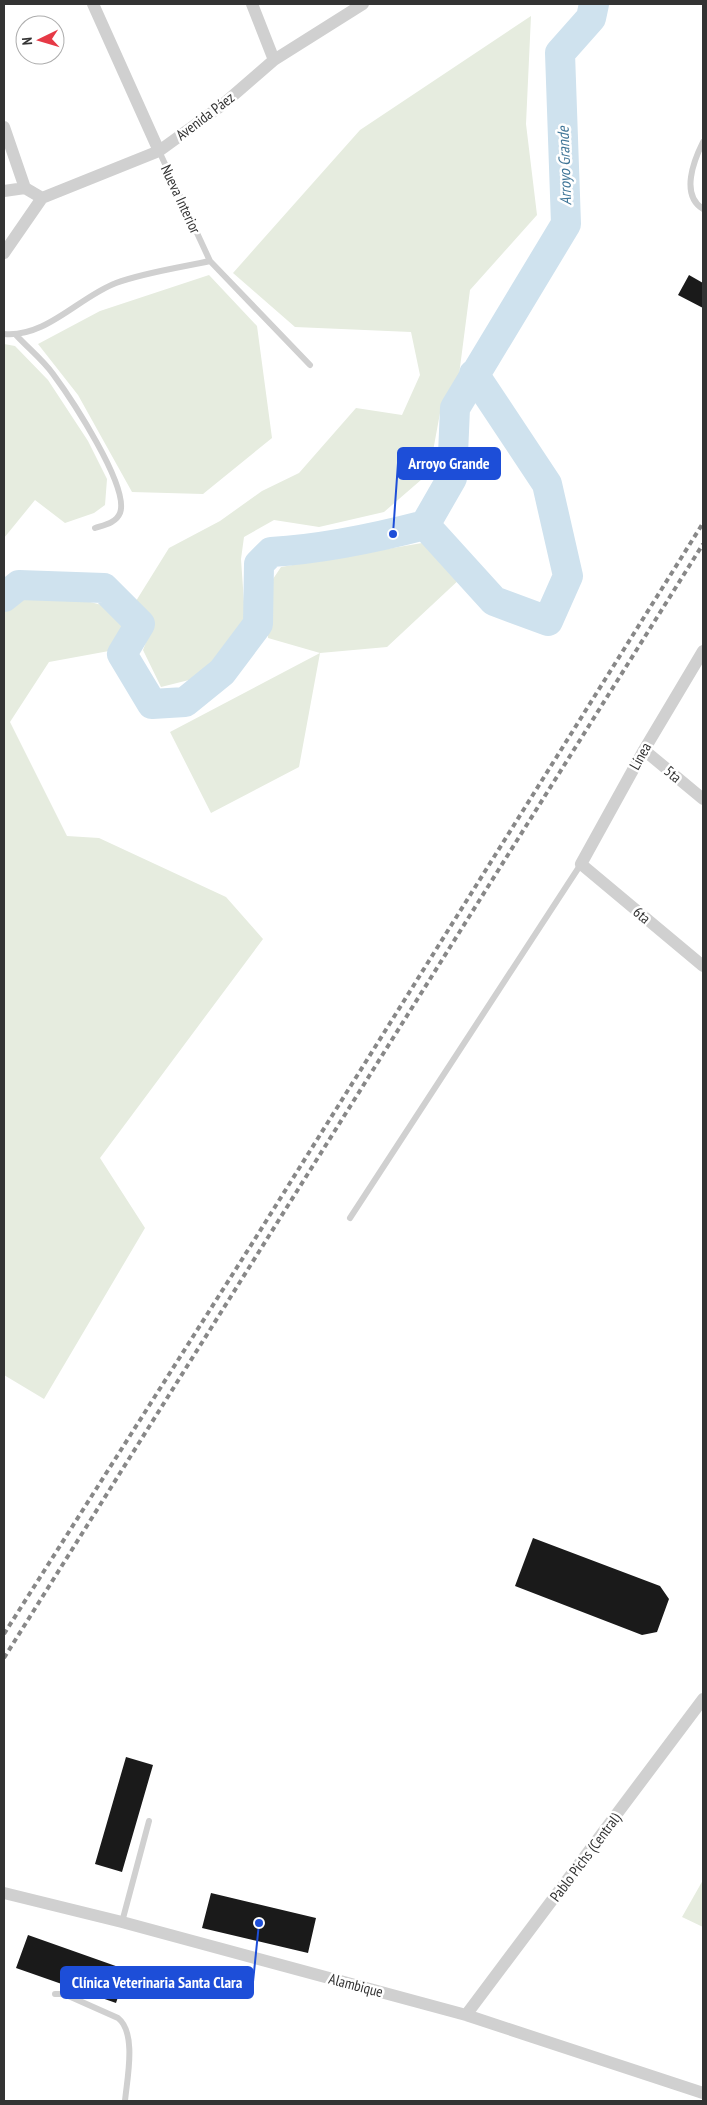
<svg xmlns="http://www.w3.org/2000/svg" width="707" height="2105" viewBox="0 0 707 2105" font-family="'PT Sans Narrow',sans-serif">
	<rect width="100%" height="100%" fill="#fff"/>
	<!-- green -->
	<path fill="#e6ecdf" d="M 531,16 L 526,124 L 537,215 L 470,290 L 459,375 L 440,413 L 429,473 L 384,512 L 319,527 L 274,520 L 244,537 L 241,559 L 245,617 L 224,653 L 193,679 L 161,687 L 143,650 L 152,627 L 136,601 L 169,548 L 220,521 L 262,491 L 299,473 L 356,408 L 402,415 L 420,375 L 411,332 L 295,327 L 233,273 L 360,130 Z
		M 209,275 L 257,326 L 272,438 L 203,494 L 132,492 L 78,395 L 38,344 L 100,311 Z
		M 4,344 L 15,346 L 48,380 L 88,441 L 107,479 L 105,505 L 94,513 L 65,523 L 35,500 L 4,538 Z
		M 428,542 L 462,577 L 387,647 L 320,653 L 299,767 L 211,813 L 170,732 L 320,653 L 268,638 L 269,585 L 281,567 Z
		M 50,592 L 102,605 L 131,626 L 109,651 L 49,662 L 10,722 L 67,836 L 99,838 L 226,897 L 263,939 L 100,1158 L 145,1228 L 44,1399 L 4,1375 L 4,605 Z
		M 703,1880 L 703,1927 L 682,1917 Z"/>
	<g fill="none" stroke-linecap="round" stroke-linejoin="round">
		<!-- river -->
		<path stroke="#cfe2ee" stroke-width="30" d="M 425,525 L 494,601 L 548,621 L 568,576 L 547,484 L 474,374
			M 4,597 L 19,585 L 104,588 L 140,624 L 122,654 L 152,704 L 185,702 L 222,672 L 258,624 L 259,564 L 271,552 C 323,549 375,538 425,525 L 452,478 L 455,408 L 566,224 L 560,53 L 591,18 L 594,4"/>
	</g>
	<!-- building -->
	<path fill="#1a1a1a" d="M 689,275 L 703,283 L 703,308 L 678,295 Z
		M 533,1538 L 660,1586 L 669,1599 L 657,1632 L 642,1635 L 515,1586 Z
		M 126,1757 L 153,1765 L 122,1872 L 95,1864 Z
		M 211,1893 L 316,1918 L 308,1953 L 202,1928 Z
		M 28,1935 L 127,1970 L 116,2003 L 16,1968 Z"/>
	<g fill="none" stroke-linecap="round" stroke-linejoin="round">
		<!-- lane -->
		<path stroke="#d0d0d0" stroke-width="6" d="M 703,142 C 694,160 680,195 703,209
			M 159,151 L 210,261 L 310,365
			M 4,334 C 46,338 79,297 116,283 C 142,273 182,267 210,261
			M 16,335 C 28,348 43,360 53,374 C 70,397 130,487 120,513 C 116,523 104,525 95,528
			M 350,1218 L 581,864
			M 122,1922 L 149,1821
			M 55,1994 L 64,1994 L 118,2018 C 137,2033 127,2079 125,2101"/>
		<!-- street -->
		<path stroke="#d0d0d0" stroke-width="12" d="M 93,4 L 159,151
			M 252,4 L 274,60
			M 4,127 L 25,188
			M 4,191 L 25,188 L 42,198 L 159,151 L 221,106 L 274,60 L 363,4
			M 4,253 L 42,198
			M 703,651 L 644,750 L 581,864 L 703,966
			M 644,750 L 703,799
			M 4,1893 L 122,1922 L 466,2015 L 703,2093
			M 466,2015 L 703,1699"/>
		<!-- rail -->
		<path stroke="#888" stroke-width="4" stroke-dasharray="5 4" stroke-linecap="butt" d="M 4,1634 L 248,1250 L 703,523
			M 4,1658 L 703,544"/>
	</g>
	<g text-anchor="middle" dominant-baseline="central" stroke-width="5" stroke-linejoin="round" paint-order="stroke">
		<!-- street labels -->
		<g font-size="15" fill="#333" stroke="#fff">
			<text transform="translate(205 116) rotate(-37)">Avenida Páez</text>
			<text transform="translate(181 199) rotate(65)">Nueva Interior</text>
			<text transform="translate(640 756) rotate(-61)">Línea</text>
			<text transform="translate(673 774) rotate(40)">5ta</text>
			<text transform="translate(642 915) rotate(40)">6ta</text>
			<text transform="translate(585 1857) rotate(-53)">Pablo Pichs (Central)</text>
			<text transform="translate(356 1985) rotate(15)">Alambique</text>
		</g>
		<!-- water labels -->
		<g font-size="16" font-style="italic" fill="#3f7597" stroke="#fff">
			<text transform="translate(564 166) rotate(-92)">Arroyo Grande</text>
		</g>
	</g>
	<!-- callouts -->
	<path fill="none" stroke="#1d4ed8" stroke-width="2" d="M393 534L398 463M259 1923L253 1982"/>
	<g fill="#1d4ed8" stroke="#fff" stroke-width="2">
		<circle cx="393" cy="534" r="5"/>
		<circle cx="259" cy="1923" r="5"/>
	</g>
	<g fill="#1d4ed8" stroke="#1d4ed8" stroke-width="2">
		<rect x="398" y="448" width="102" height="31" rx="5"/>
		<rect x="61" y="1967" width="192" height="31" rx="5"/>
	</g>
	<g font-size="16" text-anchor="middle" font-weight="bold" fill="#fff">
		<text x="449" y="469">Arroyo Grande</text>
		<text x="157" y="1988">Clínica Veterinaria Santa Clara</text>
	</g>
	<!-- border -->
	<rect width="707" height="2105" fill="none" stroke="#333333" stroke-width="10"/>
	<!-- north arrow -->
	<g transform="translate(40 40) rotate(265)"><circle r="24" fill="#ffffff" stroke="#adadad"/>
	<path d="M0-4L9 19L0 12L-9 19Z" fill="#e63946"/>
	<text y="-8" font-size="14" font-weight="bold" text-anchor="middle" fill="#333333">N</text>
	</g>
</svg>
